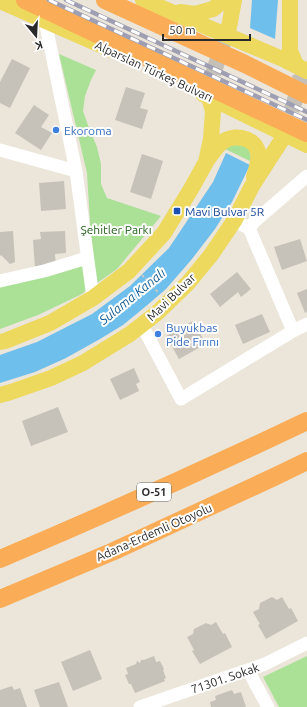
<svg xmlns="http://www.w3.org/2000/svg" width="307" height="707" viewBox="0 0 307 707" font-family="Ubuntu,sans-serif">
	<rect width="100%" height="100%" fill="#ebe5da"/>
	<!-- green -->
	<path fill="#aae197" d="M 59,54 L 96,70 L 91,80 L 85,96 L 83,111 L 89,128 L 97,147 L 101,164 L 101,184 L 107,198 L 161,216 L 117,269 L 80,295 L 38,315 L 0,329 L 0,286 L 63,272 L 92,255 L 87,173 Z
		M 238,142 L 249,149 L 252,162 L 223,148 Z
		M 307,656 L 307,707 L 279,707 L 263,677 Z"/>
	<!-- water -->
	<path fill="#6fbfec" d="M 252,0 L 278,0 L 275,39 L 250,28 Z
		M 226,153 L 250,165 L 232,202 L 215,229 L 192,259 L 166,289 L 145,307 L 123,325 L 100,339 L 66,358 L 35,372 L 0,383 L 0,355 L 37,342 L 92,314 L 130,286 L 169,248 L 213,182 Z"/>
	<!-- building -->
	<path fill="#c6c2ba" d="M 12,59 L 30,68 L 10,108 L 0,103 L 0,82 Z
		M 126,87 L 145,93 L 140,108 L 148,110 L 142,129 L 115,120 Z
		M 34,105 L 49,115 L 41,127 L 52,133 L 41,150 L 15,133 Z
		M 142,154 L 163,161 L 151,199 L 130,192 Z
		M 64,181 L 66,209 L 41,211 L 39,183 Z
		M 13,231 L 15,262 L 10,264 L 1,255 L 0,256 L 0,232 Z
		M 65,231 L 66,253 L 55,254 L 56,267 L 35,268 L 33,240 L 41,239 L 40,232 Z
		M 300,239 L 307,261 L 282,270 L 274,247 Z
		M 237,272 L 251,289 L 241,297 L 238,292 L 220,307 L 210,294 Z
		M 307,289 L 307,312 L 305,313 L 297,293 Z
		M 262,314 L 270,332 L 243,344 L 235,325 Z
		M 193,321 L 206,344 L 179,359 L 166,336 Z
		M 134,368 L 140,382 L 136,384 L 139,391 L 120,400 L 110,379 Z
		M 58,407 L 68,432 L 31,446 L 22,421 Z
		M 272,597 L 277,600 L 282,597 L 289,609 L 291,608 L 298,621 L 266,639 L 258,625 L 260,624 L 253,612 L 259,609 L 260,603 Z
		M 216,622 L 223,634 L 225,633 L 232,647 L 200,664 L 192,651 L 194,650 L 187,637 L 193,634 L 194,629 L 206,623 L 211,625 Z
		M 90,650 L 102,679 L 73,691 L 61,662 Z
		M 154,656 L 156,662 L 160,661 L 164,669 L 163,670 L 166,678 L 164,679 L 165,681 L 135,693 L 131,684 L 129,684 L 125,675 L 128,674 L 126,668 L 136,664 L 137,661 L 140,663 L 141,660 L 144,660 Z
		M 59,682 L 68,707 L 40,707 L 34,690 Z
		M 12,686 L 14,690 L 20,688 L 27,707 L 0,707 L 0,690 Z
		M 232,690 L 234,694 L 241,692 L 246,707 L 211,707 L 210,702 L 216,700 L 215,696 Z"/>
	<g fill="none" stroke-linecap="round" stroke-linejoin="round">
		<!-- major-tunnel -->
		<path stroke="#c4bfb7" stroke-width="16" stroke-dasharray="16 8" stroke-linecap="butt" d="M 209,97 L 208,90 L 224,40
			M 284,133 L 302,79 L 296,65"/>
		<!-- path -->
		<path stroke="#c7c7c7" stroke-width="2" stroke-dasharray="3 2" stroke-linecap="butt" d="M 142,275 L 158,292"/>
		<!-- minor -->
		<path stroke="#fff" stroke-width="13" d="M 45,21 L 76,171 L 93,298
			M 0,150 L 76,171
			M 234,221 L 249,228 L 293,331
			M 249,228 L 255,221 L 307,176
			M 0,281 L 44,271 L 87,258
			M 141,326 L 145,331 L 181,399 L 293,331 L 307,324
			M 248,670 L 268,707
			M 140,707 L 265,664 L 307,643"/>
		<!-- major -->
		<path stroke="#edd95d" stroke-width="16" d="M 143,0 L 285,60 L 307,71
			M 290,0 L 290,51 L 296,65
			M 0,1 L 112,50
			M 180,12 L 195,14 L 213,9 L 224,0
			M 226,35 L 229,27 L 234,0
			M 203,94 L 307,145
			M 208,159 C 212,154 215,148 220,144 C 231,133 254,136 258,152 C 260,159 256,170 254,177
			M 0,342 L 5,341 L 50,323 L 93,298 L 129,271 L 164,233 L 191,189 L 206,162 L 211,139 L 213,111 L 209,97
			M 0,395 L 11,392 L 51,378 L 83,363 L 130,334 L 157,313 L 188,283 L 211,255 L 234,221 L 252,186 L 281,141 L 284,133"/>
		<!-- highway -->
		<path stroke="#fbac56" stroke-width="18" d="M 25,0 L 307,133
			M 105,0 L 245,64 L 307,95
			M 0,559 C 104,515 206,469 307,421
			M 0,599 L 114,551 L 274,477 L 307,461"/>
		<!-- rail casing -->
		<g stroke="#9e9fb3" stroke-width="4.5">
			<path id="rail" d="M 49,0 L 307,120
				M 66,0 L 307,112"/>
		</g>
		<!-- rail -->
		<use href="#rail" stroke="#fff" stroke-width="3" stroke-dasharray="9" stroke-linecap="butt"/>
	</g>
	<!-- markers -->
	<g fill="#3f7fe0" stroke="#fff" stroke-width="1.5">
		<circle cx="56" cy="130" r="4"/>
		<circle cx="158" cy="334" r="4"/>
	</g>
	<rect fill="#1a4fb4" stroke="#fff" stroke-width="1.5" x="173" y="207" width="8" height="8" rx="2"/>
	<g text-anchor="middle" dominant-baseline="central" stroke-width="4" stroke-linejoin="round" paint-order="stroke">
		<!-- shield labels -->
		<rect fill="#fff" stroke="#696969" stroke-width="1" x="137" y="483" width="34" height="18" rx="3"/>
		<g font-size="11" font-weight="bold" fill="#292929">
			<text x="154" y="492">O-51</text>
		</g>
		<!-- street labels -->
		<g font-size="12" fill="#292929" stroke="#fff">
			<text transform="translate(154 71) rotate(25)">Alparslan Türkeş Bulvarı</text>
			<text transform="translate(171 297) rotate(-44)">Mavi Bulvar</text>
			<text transform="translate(154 532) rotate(-24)">Adana-Erdemli Otoyolu</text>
			<text transform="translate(225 678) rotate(-19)">71301. Sokak</text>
		</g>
		<!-- shop labels -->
		<g font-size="12" fill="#366cbe" stroke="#fff" text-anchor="start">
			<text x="64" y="130">Ekoroma</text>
			<text x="166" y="327">Buyukbas<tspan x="166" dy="14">Pide Fırını</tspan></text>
		</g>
		<!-- transit labels -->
		<g font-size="12" fill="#164399" stroke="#fff" text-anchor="start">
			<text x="185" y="211">Mavi Bulvar 5R</text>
		</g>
		<!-- park labels -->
		<g font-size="12" fill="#23631b" stroke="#fff">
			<text x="116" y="229">Şehitler Parkı</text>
		</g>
		<!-- water labels -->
		<g font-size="13" font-style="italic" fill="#105b96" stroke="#fff">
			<text transform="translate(132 296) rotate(-39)">Sulama Kanalı</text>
		</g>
	</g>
	<!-- north arrow -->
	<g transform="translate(36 36) rotate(162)" stroke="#ffffff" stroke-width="3" paint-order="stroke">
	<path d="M0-3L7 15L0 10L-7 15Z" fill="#292929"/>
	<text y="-6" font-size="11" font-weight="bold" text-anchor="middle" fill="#292929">K</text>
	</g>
	<!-- scale -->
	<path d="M163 34v6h87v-6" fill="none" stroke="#292929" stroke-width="2"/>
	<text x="169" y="34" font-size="12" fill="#292929" stroke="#ffffff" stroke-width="3" paint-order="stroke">50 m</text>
</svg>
